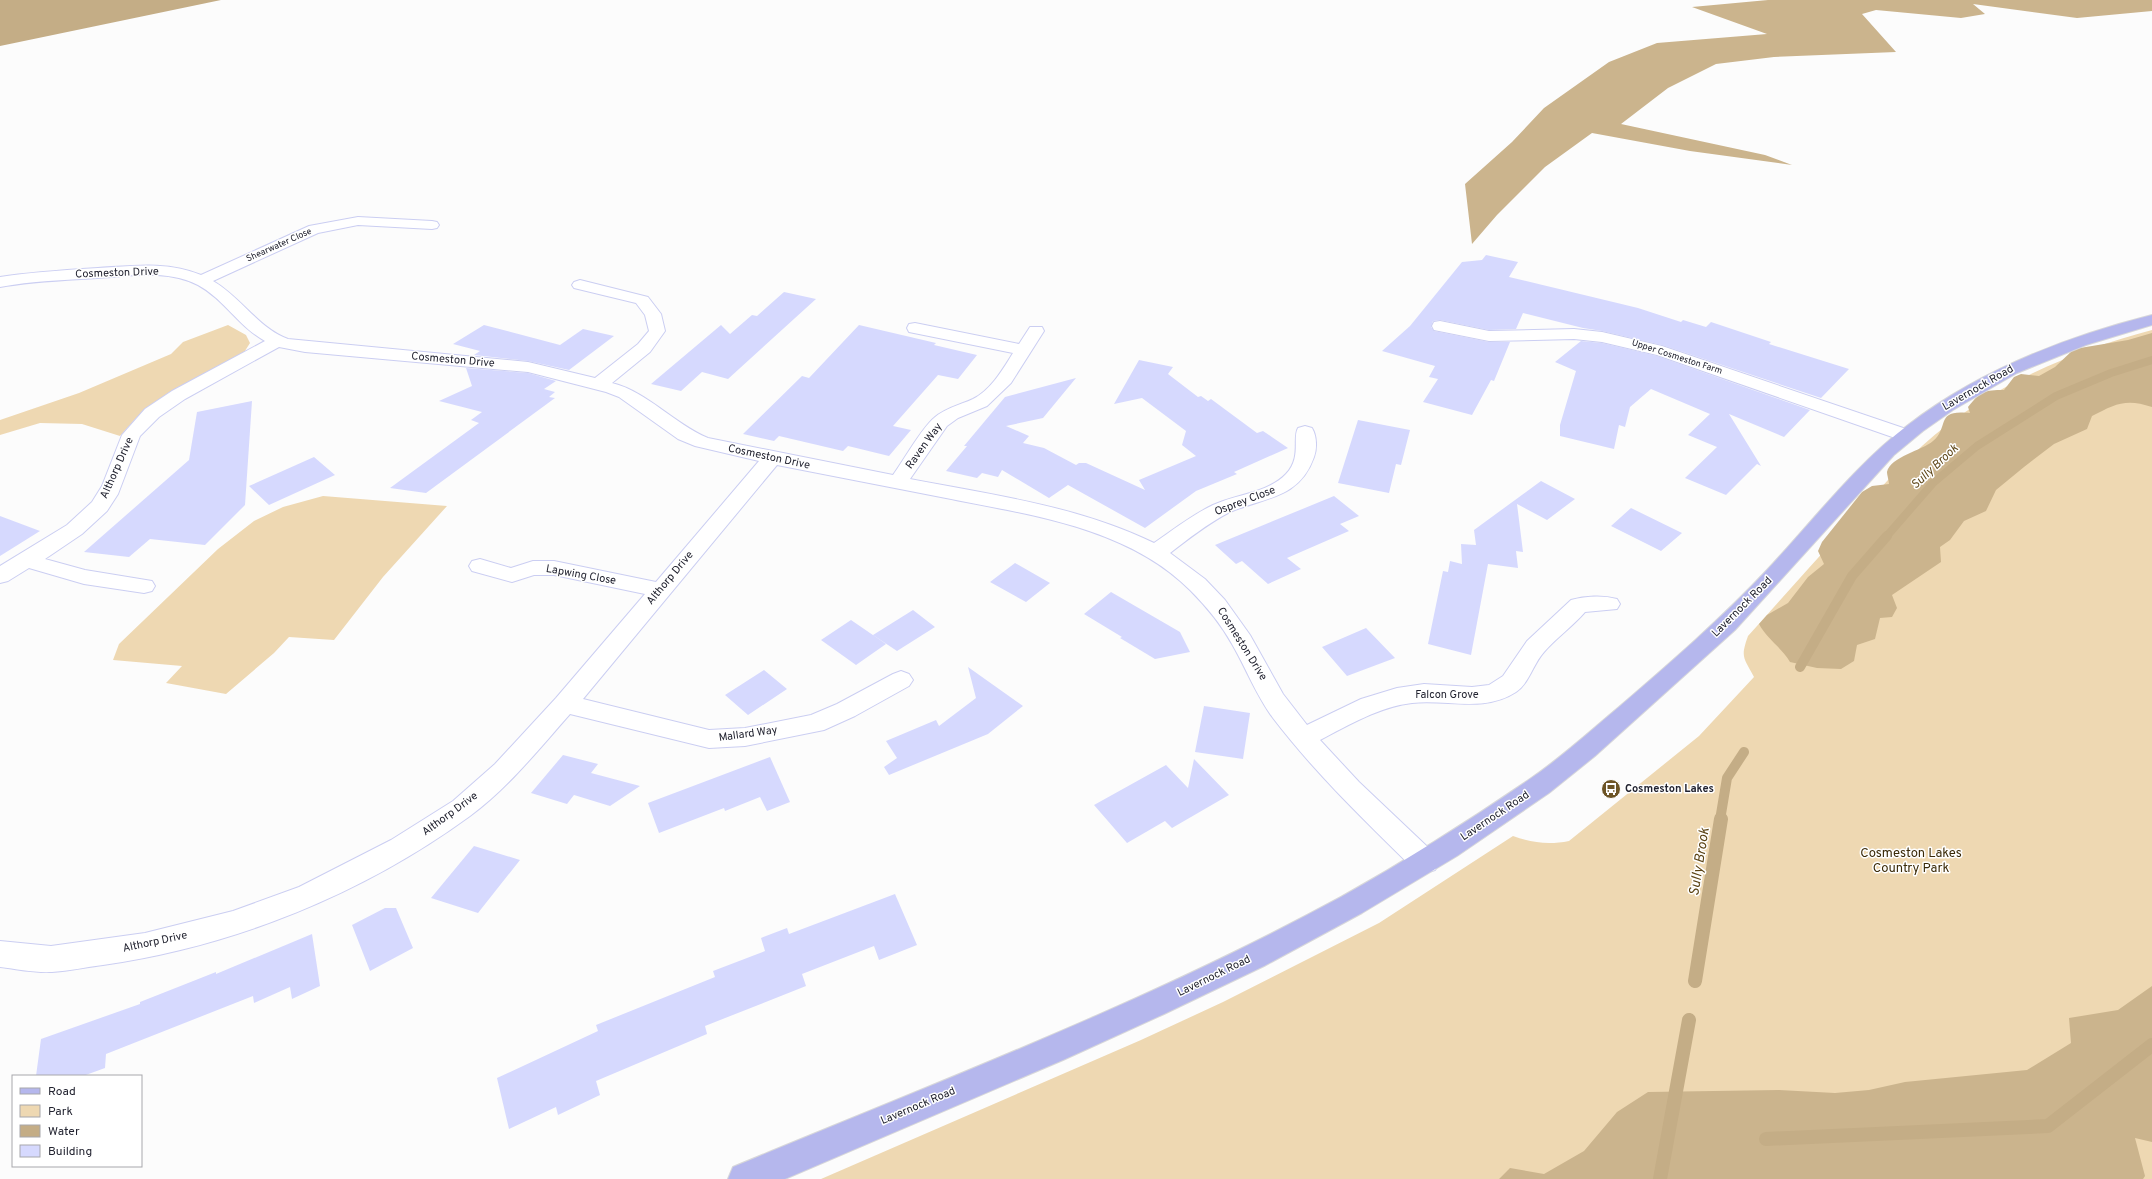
<svg xmlns="http://www.w3.org/2000/svg" width="2152" height="1179" viewBox="0 0 2152 1179" font-family="Overpass,sans-serif">
	<rect width="100%" height="100%" fill="#fcfcfc"/>
	<!-- green -->
	<path fill="#eed8b2" d="M 228,325 L 246,335 L 250,343 L 243,354 L 168,393 L 137,417 L 120,436 L 82,424 L 40,423 L 0,435 L 0,420 L 79,393 L 171,354 L 183,342 Z
		M 2152,330 L 2152,1179 L 821,1179 L 1141,1040 L 1223,1002 L 1379,923 L 1513,836 C 1532,843 1549,845 1569,841 L 1699,736 L 1754,677 C 1744,658 1740,658 1748,636 C 1781,599 1814,562 1847,526 C 1871,498 1895,471 1922,446 C 1986,388 2069,352 2152,330 Z
		M 323,496 L 447,506 L 383,577 L 334,640 L 289,637 L 274,653 L 226,694 L 166,683 L 182,666 L 113,660 L 119,644 L 218,549 L 254,521 L 283,507 Z"/>
	<!-- forest -->
	<path fill="#cbb48d" d="M 1768,0 L 2152,0 L 2152,11 L 2077,18 L 1973,4 L 1985,14 L 1961,18 L 1876,10 L 1862,14 L 1896,52 L 1774,57 L 1716,64 L 1668,88 L 1621,124 L 1765,155 L 1792,165 L 1690,151 L 1592,133 L 1545,167 L 1497,215 L 1472,244 L 1465,184 L 1512,142 L 1544,108 L 1609,62 L 1657,43 L 1767,34 L 1692,7 Z
		M 2152,333 L 2152,407 C 2126,398 2115,404 2092,416 L 2087,429 L 2054,444 L 2024,467 L 1996,490 L 1986,511 L 1964,521 L 1950,540 L 1940,547 L 1941,562 L 1892,595 L 1897,608 L 1892,617 L 1880,618 L 1875,639 L 1857,645 L 1854,661 L 1841,669 L 1817,668 L 1790,662 C 1781,647 1767,639 1759,624 L 1767,615 L 1788,603 L 1808,577 L 1824,564 L 1818,551 L 1822,542 L 1862,492 L 1872,486 L 1889,484 C 1889,481 1887,475 1887,472 C 1890,457 1923,450 1933,441 C 1950,427 1934,409 1970,413 L 1968,407 C 1981,391 1984,390 2004,390 L 2014,377 L 2021,374 L 2039,376 L 2055,367 L 2074,349 L 2128,340 Z
		M 2152,986 L 2152,1142 L 2135,1138 L 2145,1176 L 2143,1179 L 1499,1179 L 1510,1168 L 1544,1174 L 1584,1151 L 1617,1112 L 1648,1092 L 1779,1090 L 1835,1093 L 1869,1090 L 1905,1082 L 2027,1070 L 2071,1043 L 2069,1018 L 2118,1010 Z"/>
	<!-- water -->
	<path fill="#c4ad86" d="M 0,0 L 221,0 L 0,46 Z"/>
	<g fill="none" stroke-linecap="round" stroke-linejoin="round">
		<!-- stream-far2 -->
		<path stroke="#c4ad86" stroke-width="8" d="M 1886,537 L 1933,483 L 1977,446 L 2056,396 L 2111,373 L 2152,360"/>
		<!-- stream-far1 -->
		<path stroke="#c4ad86" stroke-width="10" d="M 1800,667 L 1852,576 L 1887,536
			M 1720,820 L 1727,778 L 1744,752"/>
		<!-- stream -->
		<path stroke="#c4ad86" stroke-width="14" d="M 1695,981 L 1721,819
			M 1766,1139 L 2048,1126 L 2152,1045
			M 1660,1179 L 1689,1020"/>
	</g>
	<!-- building -->
	<path fill="#d6d9fe" d="M 1486,255 L 1518,262 L 1509,277 L 1638,308 L 1681,322 L 1683,320 L 1706,327 L 1711,322 L 1771,342 L 1769,344 L 1849,369 L 1821,398 L 1662,345 L 1602,331 L 1583,328 L 1523,313 L 1516,329 L 1489,330 L 1440,320 L 1433,321 L 1431,327 L 1434,331 L 1489,342 L 1510,342 L 1494,381 L 1491,380 L 1472,415 L 1423,402 L 1438,379 L 1429,377 L 1435,366 L 1382,351 L 1410,326 L 1462,262 L 1482,260 Z
		M 784,292 L 816,299 L 728,379 L 702,372 L 681,391 L 651,384 L 721,325 L 730,334 L 752,315 L 757,316 Z
		M 484,325 L 560,345 L 583,329 L 614,336 L 569,370 L 528,361 L 474,355 L 480,351 L 453,344 Z
		M 859,325 L 936,343 L 934,345 L 977,355 L 958,379 L 938,375 L 893,426 L 911,430 L 889,456 L 848,446 L 843,451 L 779,436 L 774,441 L 743,434 L 802,376 L 809,378 Z
		M 1581,341 L 1602,343 L 1657,356 L 1810,410 L 1784,437 L 1729,414 L 1761,466 L 1757,464 L 1726,495 L 1685,478 L 1717,447 L 1688,435 L 1710,414 L 1651,389 L 1630,407 L 1625,427 L 1619,425 L 1614,449 L 1560,436 L 1560,425 L 1576,371 L 1555,362 Z
		M 1139,360 L 1173,367 L 1168,374 L 1198,397 L 1201,396 L 1208,401 L 1211,399 L 1257,433 L 1263,431 L 1288,448 L 1234,472 L 1237,474 L 1196,491 L 1145,528 L 1068,485 L 1049,498 L 1002,470 L 998,477 L 982,473 L 977,478 L 946,471 L 967,446 L 964,446 L 1005,397 L 1076,378 L 1043,418 L 1006,426 L 1029,436 L 1023,443 L 1044,448 L 1076,465 L 1079,463 L 1086,463 L 1145,490 L 1139,480 L 1196,456 L 1182,445 L 1186,431 L 1142,398 L 1114,404 Z
		M 466,368 L 528,373 L 556,381 L 544,389 L 555,392 L 549,397 L 555,398 L 426,493 L 390,488 L 479,423 L 471,420 L 482,412 L 439,401 L 472,386 Z
		M 252,401 L 245,505 L 205,545 L 150,539 L 129,557 L 84,552 L 189,460 L 197,412 Z
		M 1358,420 L 1410,430 L 1401,465 L 1396,464 L 1389,493 L 1338,483 Z
		M 314,457 L 335,475 L 269,505 L 249,486 Z
		M 1541,481 L 1575,499 L 1547,520 L 1517,504 L 1523,552 L 1516,551 L 1518,568 L 1488,564 L 1471,655 L 1428,644 L 1443,571 L 1448,572 L 1450,561 L 1462,564 L 1461,544 L 1476,545 L 1474,530 Z
		M 1334,496 L 1359,516 L 1340,524 L 1349,531 L 1287,558 L 1301,569 L 1268,584 L 1242,561 L 1236,564 L 1215,545 Z
		M 1631,508 L 1682,533 L 1661,551 L 1611,526 Z
		M 0,516 L 40,531 L 0,556 Z
		M 1015,563 L 1050,583 L 1026,602 L 990,582 Z
		M 1111,592 L 1180,632 L 1190,652 L 1155,659 L 1120,638 L 1122,637 L 1084,614 Z
		M 913,610 L 935,627 L 897,651 L 873,635 Z
		M 851,620 L 886,644 L 856,665 L 821,640 Z
		M 1366,628 L 1395,658 L 1347,676 L 1322,647 Z
		M 968,667 L 1023,706 L 988,734 L 889,775 L 884,767 L 897,758 L 886,741 L 936,720 L 939,726 L 976,698 Z
		M 764,670 L 787,689 L 748,715 L 725,695 Z
		M 1204,706 L 1250,713 L 1243,759 L 1195,752 Z
		M 563,755 L 598,764 L 591,773 L 640,786 L 610,806 L 574,795 L 567,804 L 531,793 Z
		M 770,757 L 790,802 L 767,811 L 760,797 L 725,811 L 724,808 L 659,833 L 648,803 Z
		M 1194,759 L 1229,795 L 1172,828 L 1165,821 L 1127,843 L 1094,805 L 1166,765 L 1188,788 Z
		M 474,846 L 520,860 L 478,913 L 431,898 Z
		M 895,894 L 917,945 L 879,960 L 874,946 L 802,974 L 806,986 L 705,1026 L 707,1034 L 596,1081 L 600,1095 L 558,1115 L 556,1107 L 509,1129 L 497,1078 L 598,1031 L 596,1025 L 715,977 L 713,971 L 765,951 L 761,938 L 787,928 L 789,934 Z
		M 385,908 L 396,908 L 413,948 L 370,971 L 352,925 Z
		M 312,934 L 320,986 L 292,999 L 290,987 L 254,1003 L 253,996 L 106,1054 L 105,1068 L 83,1076 L 36,1076 L 41,1039 L 140,1004 L 140,1002 L 216,972 L 216,974 Z"/>
	<g fill="none" stroke-linecap="round" stroke-linejoin="round">
		<!-- minor casing -->
		<g stroke="#cbcef2" stroke-width="2">
			<path id="minor" d="M 358,217 L 432,221 L 437,222 L 439,225 L 437,228 L 432,229 L 358,225 L 318,233 L 213,281 C 241,297 258,328 288,339 L 528,362 L 595,378 L 638,344 L 649,331 L 645,315 L 636,303 L 574,288 L 572,285 L 574,282 L 580,280 L 648,297 L 661,314 L 665,331 L 650,352 L 612,383 C 648,392 674,424 708,438 L 893,475 C 904,460 921,429 934,418 C 945,408 960,405 973,399 C 991,390 1003,369 1013,353 L 909,332 L 907,328 L 909,324 L 915,323 L 1019,344 L 1030,327 L 1042,327 L 1044,331 L 1011,383 L 987,406 L 958,418 L 947,426 L 910,479 C 993,495 1078,506 1154,543 C 1173,530 1192,515 1213,505 C 1236,494 1268,493 1286,474 C 1302,457 1292,438 1298,428 L 1305,426 L 1312,428 C 1317,436 1317,449 1314,457 C 1299,500 1263,497 1228,513 C 1207,524 1188,539 1170,553 L 1205,579 L 1225,600 L 1250,635 L 1283,694 L 1307,725 L 1361,699 L 1397,688 L 1424,684 L 1472,687 L 1489,685 L 1503,676 L 1527,641 L 1571,600 C 1585,596 1603,595 1617,599 L 1620,604 L 1617,609 L 1585,612 C 1572,627 1556,638 1544,652 C 1533,664 1530,682 1516,692 C 1484,713 1447,699 1412,703 C 1379,707 1349,725 1320,740 L 1359,782 L 1435,854 L 1439,862 L 1435,870 L 1425,873 L 1415,870 C 1366,822 1315,773 1273,718 C 1256,695 1246,668 1232,644 C 1221,624 1206,606 1190,590 C 1127,527 1030,515 946,498 C 890,487 833,476 777,465 L 583,699 L 709,730 L 745,728 L 811,715 L 837,704 L 893,674 L 901,671 L 909,674 L 913,680 L 909,686 L 855,716 L 824,730 L 745,746 L 709,748 L 570,714 C 539,749 508,788 470,816 C 363,894 235,946 103,965 C 86,967 69,971 52,972 C 35,973 17,969 0,967 L 0,941 L 51,946 L 145,933 L 233,911 L 299,887 L 391,840 L 453,801 L 495,764 L 556,698 L 645,594 L 554,575 L 534,575 L 512,582 L 472,571 L 469,566 L 472,561 L 480,559 L 511,568 L 533,561 L 554,561 L 656,582 L 759,461 L 695,446 L 678,439 L 619,397 L 606,392 L 528,372 L 305,352 L 279,347 L 185,399 L 159,417 L 140,436 L 118,494 L 107,511 L 82,534 L 45,559 L 85,570 L 152,581 L 155,586 L 152,591 L 144,593 L 84,584 L 29,568 L 8,581 L 0,583 L 0,566 L 67,525 L 92,502 L 102,486 L 122,435 L 145,409 L 172,391 L 265,341 C 239,327 224,299 198,285 C 167,269 130,276 97,278 C 64,280 32,281 0,287 L 0,277 C 32,272 65,270 98,268 C 132,266 168,261 201,275 L 309,226 Z
				M 1440,321 L 1489,331 L 1574,329 L 1602,332 L 1662,346 L 1912,431 L 1914,435 L 1912,439 L 1905,441 L 1898,439 L 1657,355 L 1602,342 L 1574,339 L 1489,341 L 1434,330 L 1432,326 L 1434,322 Z"/>
		</g>
		<!-- major casing -->
		<g stroke="#d7d7da" stroke-width="2">
			<path id="major" d="M 2152,315 L 2152,325 L 2086,345 L 2017,373 L 1953,410 L 1923,431 L 1894,455 L 1735,630 L 1595,756 L 1549,793 L 1457,856 L 1362,913 L 1264,966 L 1164,1014 L 1063,1060 L 785,1179 L 728,1179 L 733,1167 C 938,1082 1146,1003 1341,897 C 1405,861 1467,822 1527,781 C 1560,759 1589,732 1619,707 C 1670,663 1721,619 1767,570 C 1812,522 1856,464 1908,425 C 1980,370 2065,337 2152,315 Z"/>
		</g>
		<!-- minor -->
		<use href="#minor" fill="#fff" fill-rule="evenodd"/>
		<!-- major -->
		<use href="#major" fill="#b5b7ed" fill-rule="evenodd"/>
	</g>
	<!-- icons -->
	<defs>
		<g id="bus-disc" transform="scale(1)"><circle r="9.5" fill="#6d5425" stroke="#fff"/><path d="M-5-6H5V4H4V6H2V4H-2V6H-4V4H-5ZM-3.5-4V0h7V-4ZM-3.5 1.2v1.5H-2V1.2ZM2 1.2v1.5H3.5V1.2Z" fill="#fff"/></g>
	</defs>
	<g fill-rule="evenodd">
		<use href="#bus-disc" x="1611" y="789"/>
	</g>
	<g text-anchor="middle" dominant-baseline="central" stroke-width="3" stroke-linejoin="round" paint-order="stroke">
		<!-- far-street labels -->
		<g font-size="9" fill="#222330" stroke="#fff">
			<text transform="translate(279 245) rotate(-24)">Shearwater Close</text>
			<text transform="translate(1677 357) rotate(18)">Upper Cosmeston Farm</text>
		</g>
		<!-- street labels -->
		<g font-size="11" fill="#222330" stroke="#fff">
			<text transform="translate(117 273) rotate(-2)">Cosmeston Drive</text>
			<text transform="translate(453 360) rotate(5)">Cosmeston Drive</text>
			<text transform="translate(1978 388) rotate(-30)">Lavernock Road</text>
			<text transform="translate(924 446) rotate(-54)">Raven Way</text>
			<text transform="translate(769 457) rotate(12)">Cosmeston Drive</text>
			<text transform="translate(117 468) rotate(-66)">Althorp Drive</text>
			<text transform="translate(1245 501) rotate(-21)">Osprey Close</text>
			<text transform="translate(581 575) rotate(10)">Lapwing Close</text>
			<text transform="translate(670 578) rotate(-50)">Althorp Drive</text>
			<text transform="translate(1742 607) rotate(-45)">Lavernock Road</text>
			<text transform="translate(1242 644) rotate(58)">Cosmeston Drive</text>
			<text x="1447" y="695">Falcon Grove</text>
			<text transform="translate(748 734) rotate(-8)">Mallard Way</text>
			<text transform="translate(450 814) rotate(-36)">Althorp Drive</text>
			<text transform="translate(1495 816) rotate(-34)">Lavernock Road</text>
			<text transform="translate(155 942) rotate(-12)">Althorp Drive</text>
			<text transform="translate(1214 976) rotate(-26)">Lavernock Road</text>
			<text transform="translate(918 1106) rotate(-23)">Lavernock Road</text>
		</g>
		<!-- poi labels -->
		<g font-size="11" font-weight="bold" fill="#222330" stroke="#fff" text-anchor="start">
			<text x="1625" y="789">Cosmeston Lakes</text>
		</g>
		<!-- water labels -->
		<g font-size="12" font-style="italic" fill="#5c4415" stroke="#fff">
			<text transform="translate(1935 467) rotate(-43)">Sully Brook</text>
		</g>
		<!-- near-park labels -->
		<g font-size="13" fill="#392907" stroke="#fff">
			<text x="1911" y="854">Cosmeston Lakes<tspan x="1911" dy="15">Country Park</tspan></text>
		</g>
		<!-- near-water labels -->
		<g font-size="14" font-style="italic" fill="#5c4415" stroke="#fff">
			<text transform="translate(1700 862) rotate(-81)">Sully Brook</text>
		</g>
	</g>
	<!-- legend -->
	<rect x="12" y="1075" width="130" height="92" fill="#ffffff" stroke="#a7a7ac"/>
	<rect x="20" y="1088" width="20" height="6" fill="#b5b7ed" stroke="#a7a7ac"/>
	<text x="48" y="1095" font-size="12" fill="#222330">Road</text>
	<rect x="20" y="1105" width="20" height="12" fill="#eed8b2" stroke="#a7a7ac"/>
	<text x="48" y="1115" font-size="12" fill="#222330">Park</text>
	<rect x="20" y="1125" width="20" height="12" fill="#c4ad86" stroke="#a7a7ac"/>
	<text x="48" y="1135" font-size="12" fill="#222330">Water</text>
	<rect x="20" y="1145" width="20" height="12" fill="#d6d9fe" stroke="#a7a7ac"/>
	<text x="48" y="1155" font-size="12" fill="#222330">Building</text>
</svg>
